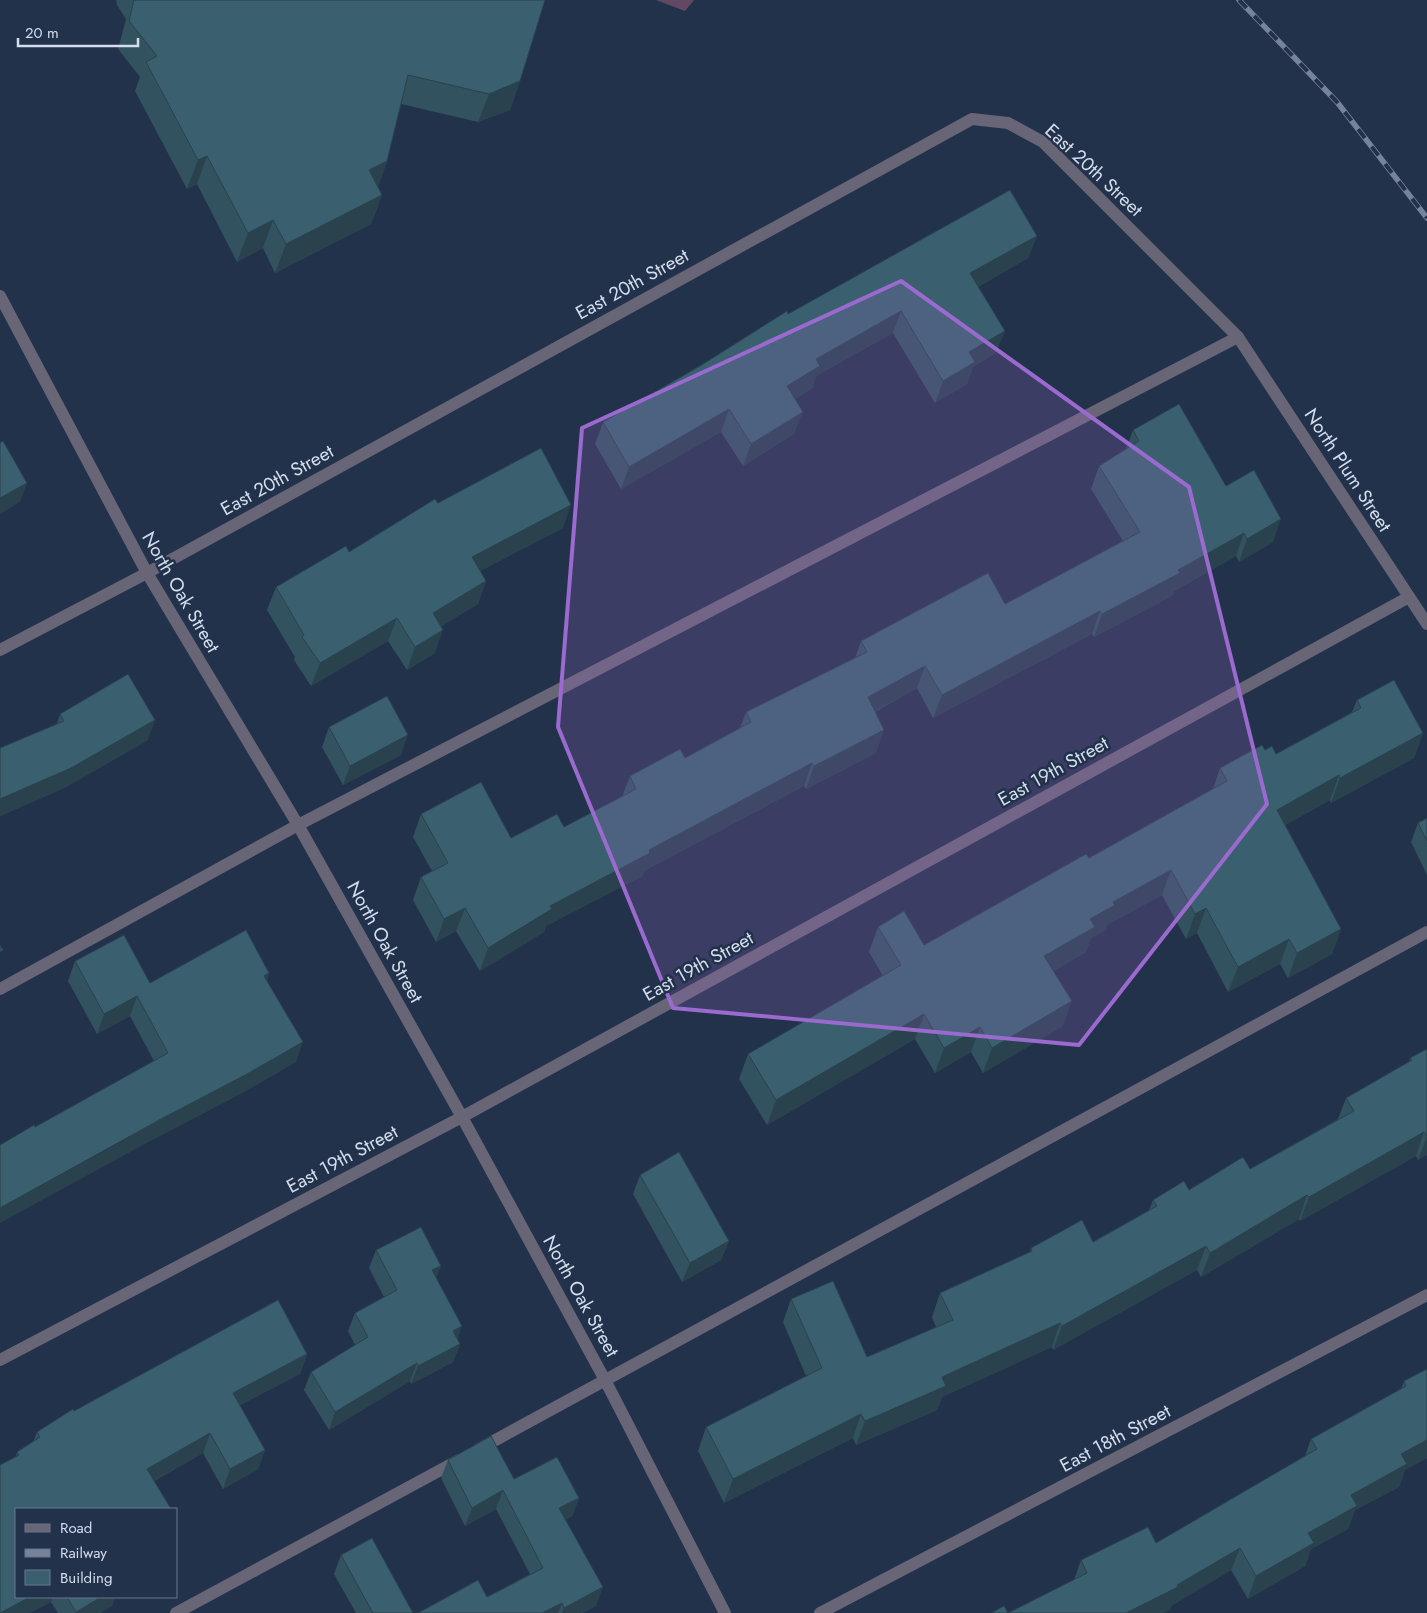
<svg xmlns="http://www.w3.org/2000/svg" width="1427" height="1613" viewBox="0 0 1427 1613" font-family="Jost,sans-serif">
	<rect width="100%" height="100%" fill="#23324b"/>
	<!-- green -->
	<path fill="#634863" d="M 656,0 L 694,0 L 685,11 Z"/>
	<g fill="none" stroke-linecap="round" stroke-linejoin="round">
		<!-- service -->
		<path stroke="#686577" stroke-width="12" d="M 0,989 L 298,825 L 1238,337
			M 479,1449 L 1427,932
			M 176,1613 L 459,1460"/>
		<!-- minor -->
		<path stroke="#686577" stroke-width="12" d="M 0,296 L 147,573 L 298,825 L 462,1117 L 605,1380 L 725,1613
			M 0,650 L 147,573 L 972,119 L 1008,123 L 1043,142 L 1238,337 L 1427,624
			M 0,1360 L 462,1117 L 1409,597
			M 820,1613 L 1427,1295"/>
		<!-- rail casing -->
		<g stroke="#768398" stroke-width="5.5">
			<path id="rail" d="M 1239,0 L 1337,102 L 1427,218"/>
		</g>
		<!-- rail -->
		<use href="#rail" stroke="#23324b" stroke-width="4" stroke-dasharray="11" stroke-linecap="butt"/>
	</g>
	<!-- wall -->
	<path fill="#32525f" d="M 116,0 L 545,0 L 520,81 L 510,110 L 478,122 L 401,104 L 387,161 L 378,187 L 382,195 L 371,224 L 275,273 L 263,248 L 237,262 L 197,184 L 187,189 L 135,91 L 140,77 L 118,49 L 126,19 L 117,5 Z
		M 1037,236 L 1028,258 L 978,287 L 996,353 L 973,367 L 967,384 L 935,403 L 893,333 L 816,376 L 812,388 L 795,399 L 794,434 L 743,466 L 721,432 L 621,489 L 595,444 L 603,422 L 788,314 Z
		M 1133,430 L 1226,486 L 1273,542 L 1239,562 L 1236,556 L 1174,591 L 1172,596 L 1094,637 L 1092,634 L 933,718 L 917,688 L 875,712 L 876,753 L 806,789 L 804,786 L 644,871 L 642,876 L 546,926 L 544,932 L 480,971 L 456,931 L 436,942 L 413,900 L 421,877 L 432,871 L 413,837 L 421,814 L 511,838 L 564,827 L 622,797 L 630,776 L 685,758 L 740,728 L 746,712 L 855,658 L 861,641 L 1005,604 L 1123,541 L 1091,489 L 1099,466 L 1126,449 Z
		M 438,503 L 563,528 L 480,571 L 486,581 L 478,604 L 441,626 L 435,653 L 407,670 L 388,641 L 311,686 L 294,660 L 295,657 L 267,610 L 276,587 L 349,552 Z
		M 1357,700 L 1423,733 L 1414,758 L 1331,803 L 1330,800 L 1285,825 L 1341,929 L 1332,954 L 1288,978 L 1280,964 L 1228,992 L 1197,933 L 1186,939 L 1162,895 L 1107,925 L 1106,930 L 1091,938 L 1086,952 L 1053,971 L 1063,1026 L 983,1073 L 971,1052 L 935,1073 L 915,1039 L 767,1125 L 739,1079 L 748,1054 L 883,976 L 869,952 L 878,927 L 924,945 L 1089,858 L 1213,789 L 1220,768 L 1265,750 L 1276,754 L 1352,712 Z
		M 60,714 L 148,740 L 64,788 L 0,816 L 0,748 L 57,724 Z
		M 329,727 L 401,755 L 343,785 L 322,747 Z
		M 1427,818 L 1427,875 L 1411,842 L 1418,823 Z
		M 75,961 L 150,983 L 269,973 L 267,980 L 296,1062 L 240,1094 L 154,1139 L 35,1127 L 154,1061 L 130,1016 L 97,1034 L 68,981 Z
		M 1427,1049 L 1427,1155 L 1418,1160 L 1416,1156 L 1300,1221 L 1299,1219 L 1201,1277 L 1197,1270 L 1053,1350 L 1052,1347 L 942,1397 L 937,1410 L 856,1445 L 853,1438 L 724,1503 L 698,1451 L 706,1427 L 806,1376 L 783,1322 L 791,1299 L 867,1357 L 936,1327 L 932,1317 L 940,1293 L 1030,1252 L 1031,1248 L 1093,1242 L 1149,1210 L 1153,1200 L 1189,1190 L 1250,1169 L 1338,1119 L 1346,1098 L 1409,1062 L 1410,1058 Z
		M 640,1175 L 729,1241 L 721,1260 L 682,1282 L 633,1194 Z
		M 376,1250 L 436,1278 L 457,1339 L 460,1344 L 453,1362 L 411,1384 L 410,1381 L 329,1430 L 304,1390 L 311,1372 L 355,1345 L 348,1331 L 355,1313 L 384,1297 L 369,1268 Z
		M 278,1300 L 307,1354 L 300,1374 L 240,1405 L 265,1450 L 258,1469 L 223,1489 L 203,1453 L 154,1481 L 171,1509 L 16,1509 L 16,1597 L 115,1597 L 112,1606 L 100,1613 L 58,1613 L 51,1602 L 29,1613 L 0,1613 L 0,1465 L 16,1457 L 17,1452 L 33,1442 L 37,1432 L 73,1409 L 74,1411 Z
		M 1427,1369 L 1427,1458 L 1405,1470 L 1399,1487 L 1355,1510 L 1348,1529 L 1311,1549 L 1305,1566 L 1248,1599 L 1231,1570 L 1171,1606 L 1170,1610 L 1163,1613 L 1008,1613 L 1074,1580 L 1081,1560 L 1156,1543 L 1305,1456 L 1311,1439 L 1401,1389 L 1404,1381 Z
		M 448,1460 L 579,1498 L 572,1516 L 565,1520 L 596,1606 L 582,1613 L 418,1613 L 487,1597 L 530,1574 L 496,1509 L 465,1526 L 441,1478 Z
		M 341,1555 L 413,1613 L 356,1613 L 334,1574 Z"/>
	<!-- shaded-wall -->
	<path fill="#29424e" d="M 520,81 L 510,110 L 478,122 L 489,94 Z
		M 207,156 L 197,184 L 187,189 L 198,160 Z
		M 387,161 L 377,190 L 369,170 Z
		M 382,195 L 371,224 L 275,273 L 286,244 Z
		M 273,220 L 263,248 L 237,262 L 248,233 Z
		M 1037,236 L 1028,258 L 962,296 L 970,273 Z
		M 901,311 L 893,333 L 816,376 L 812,388 L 779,409 L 787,386 L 816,359 Z
		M 1005,331 L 996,353 L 973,367 L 967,384 L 935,403 L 943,381 L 969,352 Z
		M 729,409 L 721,432 L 621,489 L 629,467 Z
		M 803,412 L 794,434 L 743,466 L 751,444 Z
		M 27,483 L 20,502 L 0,514 L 0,498 Z
		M 571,505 L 563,528 L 463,580 L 472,557 Z
		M 1281,519 L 1273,542 L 1239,562 L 1247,539 Z
		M 1244,533 L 1236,556 L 1174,591 L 1172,596 L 1094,637 L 1102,614 Z
		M 486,581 L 478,604 L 425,636 L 433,613 Z
		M 1100,611 L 1092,634 L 933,718 L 942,695 Z
		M 397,618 L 388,641 L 311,686 L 320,663 Z
		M 443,630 L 435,653 L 407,670 L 415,647 Z
		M 925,666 L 917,688 L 859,720 L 868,697 Z
		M 155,720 L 148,740 L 64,788 L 0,816 L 0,799 Z
		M 884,730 L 876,753 L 806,789 L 814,766 Z
		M 1423,733 L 1414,758 L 1331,803 L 1340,778 Z
		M 408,735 L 401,755 L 343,785 L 350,766 Z
		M 812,763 L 804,786 L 644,871 L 642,876 L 546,926 L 544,932 L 480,971 L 488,948 L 550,906 L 649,850 Z
		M 1339,775 L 1330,800 L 1268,835 L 1277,810 Z
		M 1171,870 L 1162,895 L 1107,925 L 1106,930 L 1091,938 L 1086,952 L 1035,981 L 1044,956 L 1090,919 L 1113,902 Z
		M 465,908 L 456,931 L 436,942 L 444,919 Z
		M 1206,908 L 1197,933 L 1186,939 L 1195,914 Z
		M 1341,929 L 1332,954 L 1288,978 L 1297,953 Z
		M 1289,939 L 1280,964 L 1228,992 L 1238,967 Z
		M 269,973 L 262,992 L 264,976 Z
		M 137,996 L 130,1016 L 97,1034 L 104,1014 Z
		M 1072,1001 L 1063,1026 L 983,1073 L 992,1048 Z
		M 924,1014 L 915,1039 L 767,1125 L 776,1100 Z
		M 980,1027 L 971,1052 L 935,1073 L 944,1048 Z
		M 303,1042 L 296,1062 L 240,1094 L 154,1139 L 0,1223 L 0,1208 Z
		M 1424,1132 L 1416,1156 L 1300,1221 L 1309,1197 Z
		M 1427,1136 L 1427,1155 L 1418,1160 Z
		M 1307,1195 L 1299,1219 L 1201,1277 L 1210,1253 Z
		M 729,1241 L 721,1260 L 682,1282 L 690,1263 Z
		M 1206,1246 L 1197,1270 L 1053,1350 L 1062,1326 Z
		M 441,1266 L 434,1284 L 432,1270 Z
		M 1060,1323 L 1052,1347 L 942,1397 L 937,1410 L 856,1445 L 865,1421 L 942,1377 Z
		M 462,1326 L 456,1344 L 453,1331 Z
		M 460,1344 L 453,1362 L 411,1384 L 418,1366 Z
		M 307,1354 L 300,1374 L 226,1412 L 233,1393 Z
		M 417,1363 L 410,1381 L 329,1430 L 335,1412 Z
		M 861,1414 L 853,1438 L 724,1503 L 733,1479 Z
		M 210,1433 L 203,1453 L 140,1488 L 147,1469 Z
		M 1427,1440 L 1427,1458 L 1405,1470 L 1399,1487 L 1355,1510 L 1348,1529 L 1311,1549 L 1305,1566 L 1248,1599 L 1256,1576 L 1351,1495 L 1401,1454 Z
		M 265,1450 L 258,1469 L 223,1489 L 230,1469 Z
		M 503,1490 L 496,1509 L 465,1526 L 472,1508 Z
		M 579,1498 L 572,1516 L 552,1526 L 559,1508 Z
		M 1240,1548 L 1231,1570 L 1171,1606 L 1170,1610 L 1163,1613 L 1126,1613 L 1177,1585 Z
		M 603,1587 L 596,1606 L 582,1613 L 562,1613 L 564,1608 Z
		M 30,1597 L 53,1597 L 51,1602 L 29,1613 L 0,1613 Z
		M 101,1597 L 115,1597 L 112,1606 L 100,1613 L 75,1613 L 76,1612 Z
		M 562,1603 L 558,1613 L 542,1613 Z"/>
	<!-- building -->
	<path fill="#3a5f6f" stroke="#29424e" d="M 134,0 L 545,0 L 520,81 L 489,94 L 408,75 L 387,161 L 369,170 L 382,195 L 286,244 L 273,220 L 248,233 L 207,156 L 198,160 L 146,62 L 157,56 L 129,21 Z
		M 1010,190 L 1037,236 L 970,273 L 1005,331 L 969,352 L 975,362 L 943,381 L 901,311 L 816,359 L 820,366 L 787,386 L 803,412 L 751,444 L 729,409 L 629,467 L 603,422 L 700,366 L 787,311 L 788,314 Z
		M 1179,404 L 1226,486 L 1254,470 L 1281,519 L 1247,539 L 1244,533 L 1178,570 L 1180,573 L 1102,614 L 1100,611 L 942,695 L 925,666 L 868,697 L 884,730 L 814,766 L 812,763 L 649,850 L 650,853 L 550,906 L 552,909 L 488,948 L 465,908 L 444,919 L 421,877 L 448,863 L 421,814 L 481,782 L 511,838 L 557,814 L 564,827 L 636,789 L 630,776 L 680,749 L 685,758 L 751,722 L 746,712 L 867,652 L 861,641 L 988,573 L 1005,604 L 1140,532 L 1099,466 L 1139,441 L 1133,430 Z
		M 3,441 L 27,483 L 0,498 L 0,443 Z
		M 541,448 L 571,505 L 472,557 L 486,581 L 433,613 L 443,630 L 415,647 L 397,618 L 320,663 L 302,637 L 304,635 L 276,587 L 346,546 L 349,552 L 435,499 L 438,503 Z
		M 128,674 L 155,720 L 71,768 L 0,799 L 0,748 L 64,721 L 60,714 Z
		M 1394,680 L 1423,733 L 1340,778 L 1339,775 L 1277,810 L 1341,929 L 1297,953 L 1289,939 L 1238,967 L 1206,908 L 1195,914 L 1171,870 L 1113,902 L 1115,905 L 1090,919 L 1095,927 L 1044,956 L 1072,1001 L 992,1048 L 980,1027 L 944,1048 L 924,1014 L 776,1100 L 748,1054 L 901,965 L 878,927 L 904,911 L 924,945 L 1086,854 L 1089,858 L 1227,781 L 1220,768 L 1262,745 L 1265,750 L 1272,746 L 1276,754 L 1361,708 L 1357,700 Z
		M 387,696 L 408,735 L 350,766 L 329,727 Z
		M 1427,818 L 1427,841 L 1418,823 Z
		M 246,930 L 269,973 L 264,976 L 303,1042 L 247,1074 L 161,1119 L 0,1208 L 0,1145 L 34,1125 L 35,1127 L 168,1053 L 137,996 L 104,1014 L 75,961 L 124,935 L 150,983 Z
		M 0,945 L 3,950 L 0,952 Z
		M 1427,1049 L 1427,1136 L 1424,1132 L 1309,1197 L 1307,1195 L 1210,1253 L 1206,1246 L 1062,1326 L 1060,1323 L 942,1377 L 946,1386 L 865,1421 L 861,1414 L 733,1479 L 706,1427 L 822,1368 L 791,1299 L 833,1281 L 867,1357 L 953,1320 L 940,1293 L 1032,1251 L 1031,1248 L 1082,1220 L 1093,1242 L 1157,1206 L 1153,1200 L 1184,1181 L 1189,1190 L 1243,1157 L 1250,1169 L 1354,1111 L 1346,1098 L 1412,1060 L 1410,1058 Z
		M 679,1152 L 729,1241 L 690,1263 L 640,1175 Z
		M 421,1227 L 441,1266 L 432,1270 L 462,1326 L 453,1331 L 460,1344 L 418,1366 L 417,1363 L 335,1412 L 311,1372 L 368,1337 L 355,1313 L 397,1290 L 376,1250 Z
		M 278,1300 L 307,1354 L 233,1393 L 265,1450 L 230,1469 L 210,1433 L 147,1469 L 171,1509 L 16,1509 L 16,1597 L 30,1597 L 0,1613 L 0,1465 L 19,1455 L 17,1452 L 40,1437 L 37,1432 L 73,1409 L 74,1411 Z
		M 1427,1369 L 1427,1440 L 1401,1454 L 1407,1464 L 1351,1495 L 1357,1506 L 1308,1533 L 1314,1543 L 1256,1576 L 1240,1548 L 1177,1585 L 1178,1587 L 1126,1613 L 1008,1613 L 1087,1573 L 1081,1560 L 1148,1527 L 1156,1543 L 1317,1449 L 1311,1439 L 1406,1386 L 1404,1381 Z
		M 491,1436 L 514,1479 L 557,1457 L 579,1498 L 559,1508 L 603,1587 L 564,1608 L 562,1603 L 542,1613 L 418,1613 L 478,1580 L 487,1597 L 543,1568 L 503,1490 L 472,1508 L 448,1460 Z
		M 372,1538 L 413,1613 L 373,1613 L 341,1555 Z
		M 67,1597 L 101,1597 L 76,1612 Z
		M 1004,1606 L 1008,1613 L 991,1613 Z"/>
	<!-- marked area -->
	<path fill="#9a6acf" fill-opacity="0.2" stroke="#9a6acf" stroke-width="4" stroke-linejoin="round" d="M 901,281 L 1189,487 L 1267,804 L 1079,1045 L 673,1008 L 558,727 L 582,428 Z"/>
	<g text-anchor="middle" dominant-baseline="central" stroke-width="5" stroke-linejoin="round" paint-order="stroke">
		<!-- street labels -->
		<g font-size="19" fill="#d3dded" stroke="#23324b">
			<text transform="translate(1094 170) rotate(43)">East 20th Street</text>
			<text transform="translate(632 284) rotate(-29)">East 20th Street</text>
			<text transform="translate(1348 470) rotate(57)">North Plum Street</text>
			<text transform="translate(277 480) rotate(-29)">East 20th Street</text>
			<text transform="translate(181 592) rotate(60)">North Oak Street</text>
			<text transform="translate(1053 771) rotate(-29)">East 19th Street</text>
			<text transform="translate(385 942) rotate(61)">North Oak Street</text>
			<text transform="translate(698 966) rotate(-29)">East 19th Street</text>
			<text transform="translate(342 1159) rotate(-28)">East 19th Street</text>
			<text transform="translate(581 1296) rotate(61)">North Oak Street</text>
			<text transform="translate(1115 1438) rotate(-28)">East 18th Street</text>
		</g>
	</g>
	<!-- legend -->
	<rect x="15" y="1508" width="162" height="90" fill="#23324b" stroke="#69768c"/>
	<rect x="25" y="1524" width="25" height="8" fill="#686577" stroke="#69768c"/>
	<text x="60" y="1533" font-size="15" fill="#d3dded">Road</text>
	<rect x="25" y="1549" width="25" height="8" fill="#768398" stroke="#69768c"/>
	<text x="60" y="1558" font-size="15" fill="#d3dded">Railway</text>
	<rect x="25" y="1570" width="25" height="15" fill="#3a5f6f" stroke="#69768c"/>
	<text x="60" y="1583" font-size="15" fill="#d3dded">Building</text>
	<!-- scale -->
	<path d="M18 38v8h120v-8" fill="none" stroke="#d3dded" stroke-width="2.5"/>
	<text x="25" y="38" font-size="15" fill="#d3dded" stroke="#23324b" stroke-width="4" paint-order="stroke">20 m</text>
</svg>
